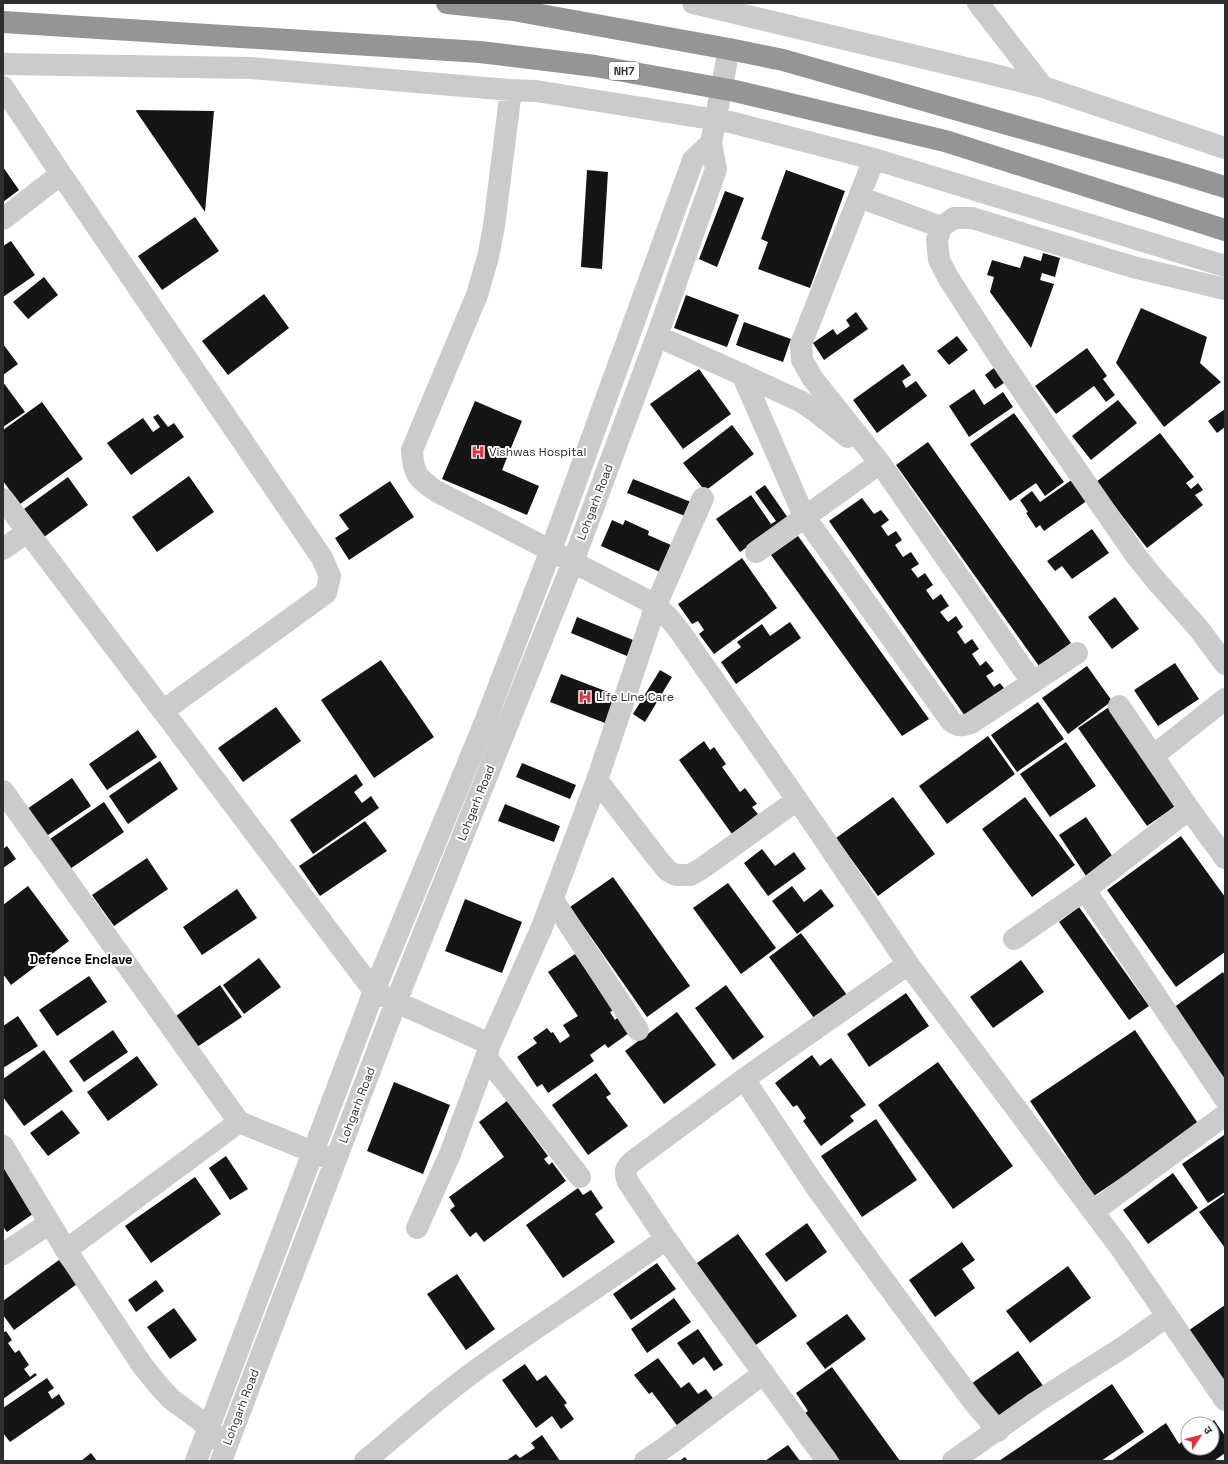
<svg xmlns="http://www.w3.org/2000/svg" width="1228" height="1464" viewBox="0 0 1228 1464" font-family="'Space Grotesk','Noto Sans Devanagari',sans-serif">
	<rect width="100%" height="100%" fill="#fff"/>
	<!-- building -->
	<path fill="#151515" d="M 137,110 L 214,111 L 205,212 L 136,111 Z
		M 3,167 L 19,190 L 3,202 Z
		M 587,170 L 608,172 L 602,269 L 581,267 Z
		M 786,170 L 845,191 L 810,288 L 758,269 L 768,242 L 761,239 Z
		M 725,191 L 744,198 L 717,267 L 699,259 Z
		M 195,217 L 219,251 L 162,290 L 138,256 Z
		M 11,241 L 35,275 L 3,297 L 3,246 Z
		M 1043,253 L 1060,258 L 1055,277 L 1042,273 L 1040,280 L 1054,284 L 1031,348 L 990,292 L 994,277 L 987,275 L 992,260 L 1020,268 L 1024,256 L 1041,261 Z
		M 44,277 L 58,295 L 28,319 L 13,302 Z
		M 264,294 L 289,328 L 228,375 L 202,341 Z
		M 686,295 L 739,315 L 727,347 L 674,328 Z
		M 1141,308 L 1207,337 L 1200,363 L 1221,382 L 1164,427 L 1116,363 Z
		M 856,312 L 868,329 L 824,360 L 813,343 L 833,329 L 837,335 L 850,326 L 846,320 Z
		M 744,322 L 791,339 L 783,362 L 736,345 Z
		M 957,336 L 968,350 L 949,365 L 937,351 Z
		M 3,344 L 18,364 L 3,375 Z
		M 1087,348 L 1107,376 L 1103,379 L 1115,395 L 1106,402 L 1094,386 L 1056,414 L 1035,386 Z
		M 903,364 L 911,375 L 902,381 L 906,388 L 916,381 L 927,396 L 877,433 L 853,400 Z
		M 999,364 L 1010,379 L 995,389 L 985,375 Z
		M 699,369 L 731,414 L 683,449 L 650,404 Z
		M 3,382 L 25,412 L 3,427 Z
		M 974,389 L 984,405 L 1003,392 L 1013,407 L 969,437 L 949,406 Z
		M 1118,400 L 1137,423 L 1091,460 L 1072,436 Z
		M 475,401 L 522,421 L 502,470 L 539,486 L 527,515 L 442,479 Z
		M 42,402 L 83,459 L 20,504 L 3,481 L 3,430 Z
		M 1225,409 L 1225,427 L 1217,433 L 1208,421 Z
		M 1014,413 L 1064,482 L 1045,496 L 1036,483 L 1010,501 L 970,444 Z
		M 158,414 L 168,427 L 174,423 L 184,437 L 131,475 L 107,443 L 143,418 L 153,432 L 160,427 L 153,417 Z
		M 732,425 L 754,454 L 705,491 L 683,463 Z
		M 1160,433 L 1194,477 L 1186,483 L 1191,489 L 1198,483 L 1203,490 L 1195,495 L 1203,505 L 1147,548 L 1096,482 Z
		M 928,442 L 1071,643 L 1039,666 L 896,465 Z
		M 189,476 L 214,512 L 157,552 L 132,517 Z
		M 68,477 L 88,505 L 44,537 L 24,509 Z
		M 633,479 L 691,502 L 685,516 L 627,493 Z
		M 1073,479 L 1088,500 L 1044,531 L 1040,525 L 1036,528 L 1026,513 L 1028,512 L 1020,500 L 1032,491 L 1040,502 Z
		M 390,481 L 414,517 L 349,560 L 335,538 L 349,529 L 339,515 Z
		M 765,485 L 788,518 L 740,552 L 716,519 L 751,495 L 771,524 L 776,521 L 755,492 Z
		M 862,498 L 874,514 L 881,510 L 889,520 L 881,526 L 888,536 L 896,531 L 902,540 L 895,545 L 903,557 L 911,552 L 919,564 L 911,569 L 918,578 L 925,573 L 933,585 L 926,590 L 933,600 L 941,594 L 949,606 L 940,612 L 948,622 L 956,616 L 963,627 L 957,632 L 965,644 L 972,639 L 979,649 L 972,654 L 980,666 L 986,661 L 994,671 L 986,676 L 994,687 L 1000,683 L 1007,692 L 967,719 L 829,521 Z
		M 612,520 L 623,525 L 625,520 L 649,531 L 648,535 L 671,545 L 660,572 L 601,546 Z
		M 1092,529 L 1109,553 L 1072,579 L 1062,566 L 1055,571 L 1047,561 Z
		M 798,536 L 929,719 L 902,736 L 771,555 Z
		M 742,558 L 777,608 L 714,654 L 699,634 L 704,630 L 698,621 L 692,624 L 678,604 Z
		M 1115,597 L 1139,629 L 1112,649 L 1088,617 Z
		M 577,617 L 633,640 L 627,656 L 571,633 Z
		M 790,622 L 801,638 L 736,684 L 721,662 L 741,647 L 737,642 L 762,624 L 770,636 Z
		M 381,660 L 434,737 L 374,778 L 321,700 Z
		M 1175,663 L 1199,699 L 1158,726 L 1134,690 Z
		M 1087,666 L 1112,701 L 1068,734 L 1042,698 Z
		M 660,670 L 672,677 L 645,722 L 633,714 Z
		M 561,674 L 616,695 L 605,723 L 550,702 Z
		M 1038,702 L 1064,739 L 1017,772 L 991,735 Z
		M 1112,705 L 1180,803 L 1147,826 L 1078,728 Z
		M 276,707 L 301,741 L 243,782 L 218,748 Z
		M 138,730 L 157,757 L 107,790 L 89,764 Z
		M 988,736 L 1015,774 L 947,824 L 919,786 Z
		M 704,741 L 710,750 L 714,747 L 726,764 L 722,767 L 740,792 L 745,788 L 757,804 L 752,807 L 758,814 L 732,834 L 679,760 Z
		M 1066,742 L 1096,786 L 1050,817 L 1020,774 Z
		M 160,761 L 178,789 L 128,824 L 109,796 Z
		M 522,763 L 576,785 L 570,799 L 516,777 Z
		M 356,774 L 363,785 L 354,792 L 362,803 L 371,796 L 379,808 L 313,854 L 290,820 Z
		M 72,778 L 91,806 L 45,837 L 27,809 Z
		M 893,797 L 935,854 L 878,896 L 836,838 Z
		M 1025,797 L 1075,865 L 1032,897 L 982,829 Z
		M 104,802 L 124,832 L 67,871 L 47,841 Z
		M 505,804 L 560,826 L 554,842 L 498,821 Z
		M 1086,817 L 1115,860 L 1088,879 L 1059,835 Z
		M 365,821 L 387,851 L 320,896 L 299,866 Z
		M 1181,836 L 1225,897 L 1225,952 L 1176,987 L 1107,890 Z
		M 7,846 L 16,859 L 3,868 L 3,849 Z
		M 762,849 L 775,866 L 794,852 L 806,869 L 768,896 L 744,863 Z
		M 147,858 L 168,889 L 114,926 L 92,895 Z
		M 613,877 L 690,986 L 647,1017 L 570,907 Z
		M 728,883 L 776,948 L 741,974 L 693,908 Z
		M 28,886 L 69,941 L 11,985 L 3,974 L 3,905 Z
		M 792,886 L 804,902 L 821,889 L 834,906 L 797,934 L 772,901 Z
		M 237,889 L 257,918 L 202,955 L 183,927 Z
		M 465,899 L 522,922 L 502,973 L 445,951 Z
		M 1079,907 L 1149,1006 L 1129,1020 L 1059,922 Z
		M 801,933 L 847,995 L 814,1018 L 769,957 Z
		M 575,954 L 613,1010 L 610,1012 L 615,1020 L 618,1017 L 629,1033 L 608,1048 L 605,1044 L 590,1055 L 594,1061 L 548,1093 L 542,1084 L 537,1087 L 517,1057 L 537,1043 L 533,1038 L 547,1028 L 551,1033 L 553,1032 L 560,1043 L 570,1036 L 563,1025 L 578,1016 L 548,972 Z
		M 259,958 L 281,987 L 244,1014 L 223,985 Z
		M 1021,960 L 1044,992 L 993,1028 L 970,997 Z
		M 1223,972 L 1225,976 L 1225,1079 L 1173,1008 Z
		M 89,976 L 107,1002 L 57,1036 L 39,1010 Z
		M 220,985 L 242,1017 L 197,1047 L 176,1016 Z
		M 726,985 L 764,1037 L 733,1060 L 695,1008 Z
		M 906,993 L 929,1026 L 869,1067 L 847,1034 Z
		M 677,1012 L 716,1065 L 664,1104 L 625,1051 Z
		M 18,1016 L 38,1046 L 3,1068 L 3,1026 Z
		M 113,1030 L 128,1052 L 84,1082 L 69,1061 Z
		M 1135,1030 L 1199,1125 L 1094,1196 L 1030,1101 Z
		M 44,1050 L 73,1091 L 24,1126 L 3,1097 L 3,1079 Z
		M 812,1055 L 820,1066 L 831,1058 L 866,1105 L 850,1116 L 854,1121 L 821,1146 L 803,1121 L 806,1118 L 797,1105 L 793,1107 L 775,1083 Z
		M 137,1056 L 158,1085 L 108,1121 L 87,1092 Z
		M 938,1062 L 1013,1166 L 953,1209 L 878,1105 Z
		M 596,1073 L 611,1094 L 606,1097 L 628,1126 L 588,1155 L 552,1105 Z
		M 394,1082 L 450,1105 L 423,1174 L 367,1151 Z
		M 507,1101 L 548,1156 L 544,1159 L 549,1165 L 552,1162 L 566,1181 L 484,1242 L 476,1232 L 470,1237 L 450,1210 L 455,1206 L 449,1197 L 504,1157 L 479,1122 Z
		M 62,1110 L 80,1133 L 48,1156 L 30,1133 Z
		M 876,1119 L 917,1180 L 862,1217 L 821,1156 Z
		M 1224,1135 L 1225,1192 L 1208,1203 L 1182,1164 Z
		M 226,1156 L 248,1189 L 230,1200 L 209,1168 Z
		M 5,1166 L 37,1211 L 7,1232 L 3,1227 L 3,1167 Z
		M 1173,1173 L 1198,1208 L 1148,1244 L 1123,1210 Z
		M 195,1177 L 221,1214 L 151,1263 L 125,1226 Z
		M 578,1188 L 583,1195 L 591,1190 L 603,1208 L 595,1214 L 615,1242 L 563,1278 L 526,1225 Z
		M 1225,1194 L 1225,1248 L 1199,1212 Z
		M 807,1223 L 827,1252 L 786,1282 L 765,1254 Z
		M 738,1234 L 797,1316 L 753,1347 L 694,1265 Z
		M 962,1242 L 975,1260 L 962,1269 L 975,1288 L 935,1317 L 909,1280 Z
		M 59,1260 L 77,1284 L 14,1330 L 3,1315 L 3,1301 Z
		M 657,1263 L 676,1289 L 631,1320 L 613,1294 Z
		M 1068,1266 L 1091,1298 L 1030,1343 L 1006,1311 Z
		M 457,1274 L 495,1329 L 466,1350 L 427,1294 Z
		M 156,1280 L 164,1291 L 136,1312 L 128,1300 Z
		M 674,1298 L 691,1322 L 647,1353 L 631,1329 Z
		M 1225,1305 L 1225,1389 L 1185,1333 Z
		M 174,1308 L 197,1340 L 170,1359 L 147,1327 Z
		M 847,1314 L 866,1339 L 825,1369 L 806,1343 Z
		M 698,1329 L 723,1365 L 714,1371 L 704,1357 L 693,1365 L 677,1343 Z
		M 6,1331 L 12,1340 L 8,1343 L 15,1353 L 19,1350 L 29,1365 L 24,1369 L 30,1377 L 35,1373 L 37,1375 L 3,1399 L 3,1333 Z
		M 1018,1351 L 1044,1387 L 994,1423 L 968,1386 Z
		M 658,1358 L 681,1388 L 689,1382 L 698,1394 L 706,1389 L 715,1401 L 679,1428 L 652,1392 L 649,1394 L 634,1375 Z
		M 525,1364 L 537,1381 L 546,1375 L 567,1403 L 564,1405 L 574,1419 L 561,1429 L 552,1416 L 536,1428 L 502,1380 Z
		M 832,1367 L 900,1461 L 840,1461 L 805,1413 L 808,1411 L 796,1393 Z
		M 47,1378 L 54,1388 L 48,1392 L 52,1399 L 59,1394 L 65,1404 L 10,1442 L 3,1433 L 3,1408 Z
		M 1112,1384 L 1144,1432 L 1101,1461 L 999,1461 Z
		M 1214,1420 L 1225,1436 L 1225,1453 L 1214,1461 L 1111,1461 L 1166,1423 L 1179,1444 L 1188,1438 L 1188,1448 L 1212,1448 L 1212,1424 L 1208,1424 Z
		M 542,1435 L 560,1461 L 506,1461 L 516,1454 L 520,1458 L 535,1448 L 531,1443 Z
		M 788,1445 L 800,1461 L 765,1461 Z
		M 91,1453 L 97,1461 L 81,1461 Z
		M 685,1457 L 688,1461 L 679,1461 Z"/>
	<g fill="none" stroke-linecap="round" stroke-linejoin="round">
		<!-- minor -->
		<path stroke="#cbcbcb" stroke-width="22" d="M 693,3 L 987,73 L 1043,87 L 1225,148
			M 978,3 L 1043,87
			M 3,64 L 252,68 L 511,90 L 536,91 L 730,122 L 874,159 L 1225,266
			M 3,87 L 61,174 L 322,558 L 330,576 L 326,593 L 163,711 L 3,499
			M 511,90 L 494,226 L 488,257 L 477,295 L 412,450 C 413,473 417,478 436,491 L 656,605 L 669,618 L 681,633 L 816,827 L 908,964 L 1122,1250 L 1225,1400
			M 874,159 L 801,344 L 802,360 L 813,379 L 880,463 L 1032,682
			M 859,197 L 941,227
			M 3,219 L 61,174
			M 1225,289 L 1133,267 L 972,218 L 954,218 L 941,227 L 937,240 L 939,260 L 949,279 L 998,355 L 1053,436 L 1137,557 L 1153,577 L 1199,629 L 1225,664
			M 657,336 L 800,401 L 815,411 L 848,437
			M 742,374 L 804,516 L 951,721 C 958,727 963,726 971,723 L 1077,653
			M 3,549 L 27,532
			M 756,552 L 880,463
			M 1119,706 L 1189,809 L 1225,858
			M 163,711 L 374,991 L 396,1002 L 490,1044
			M 1153,756 L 1225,699
			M 597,780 L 657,858 L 668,871 L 676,875 L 690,875 L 701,869 L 797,800
			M 3,791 L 239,1122
			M 1085,890 L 1225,1099
			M 553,900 L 638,1030
			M 1014,939 L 1085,890 L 1189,809
			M 486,1057 L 580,1177
			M 744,1079 L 814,1184 L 863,1252 L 972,1400 L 998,1431
			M 3,1146 L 66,1250 L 239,1122 L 328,1158
			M 1094,1211 L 1225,1115
			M 417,1228 L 450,1154 L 486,1057 L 490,1044 L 542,927 L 597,780 L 656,605 L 703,498
			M 66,1250 L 142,1365 L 159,1386 L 171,1399 L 209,1427 L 218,1439
			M 3,1254 L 50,1223
			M 196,1461 L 374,991 L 485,722 L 551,550 L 693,160 L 711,143 L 729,49
			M 221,1461 L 396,1002 L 573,562 L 657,336 L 716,169 L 711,143
			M 365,1461 C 407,1426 448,1389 493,1358 C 550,1318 609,1280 666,1239
			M 645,1461 L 667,1446 L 764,1373
			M 827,1461 L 666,1239 L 628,1182 C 624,1172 625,1168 633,1161 L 744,1079 L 908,964
			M 953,1461 L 1035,1403 L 1125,1346 L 1167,1316"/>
		<!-- highway -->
		<path stroke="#959595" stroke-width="22" d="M 447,3 L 513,10 L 729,49 L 783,60 L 1176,172 L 1225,187
			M 3,22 L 480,52 L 595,66 L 735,91 L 945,141 L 1225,230"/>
	</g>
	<!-- icons -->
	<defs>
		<g id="hospital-bare" transform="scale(1.08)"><path d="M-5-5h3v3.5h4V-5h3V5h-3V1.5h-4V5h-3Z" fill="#e72e45" stroke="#fff" stroke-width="2.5" paint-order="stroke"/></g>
	</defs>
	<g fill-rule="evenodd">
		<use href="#hospital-bare" x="478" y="452"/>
		<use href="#hospital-bare" x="585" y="697"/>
	</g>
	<g text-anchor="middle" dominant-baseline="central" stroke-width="4" stroke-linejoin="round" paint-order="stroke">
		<!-- shield labels -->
		<rect fill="#fff" stroke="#6d6d6d" stroke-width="1" x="609" y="62" width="30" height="18" rx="3"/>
		<g font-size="11" font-weight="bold" fill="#2e2e2e">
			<text x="624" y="71">NH7</text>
		</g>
		<!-- poi labels -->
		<g font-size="12" fill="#2e2e2e" stroke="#fff" text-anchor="start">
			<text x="489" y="452">Vishwas Hospital</text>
			<text x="596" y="697">Life Line Care</text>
		</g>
		<!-- street labels -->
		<g font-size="12" fill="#2e2e2e" stroke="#fff">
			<text transform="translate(595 502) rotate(-69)">Lohgarh Road</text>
			<text transform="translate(476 803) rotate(-68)">Lohgarh Road</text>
			<text transform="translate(357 1105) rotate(-69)">Lohgarh Road</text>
			<text transform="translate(241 1407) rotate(-69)">Lohgarh Road</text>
		</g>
		<!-- neighbourhood labels -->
		<g font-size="13" font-weight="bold" fill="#000" stroke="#fff">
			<text x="81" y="959">Defence Enclave</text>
		</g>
	</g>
	<!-- border -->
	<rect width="1228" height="1464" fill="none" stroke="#2e2e2e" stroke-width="8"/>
	<!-- north arrow -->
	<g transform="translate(1200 1436) rotate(54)"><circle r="19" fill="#ffffff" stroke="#ababab"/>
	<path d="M0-3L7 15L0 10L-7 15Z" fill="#e72e45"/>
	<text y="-6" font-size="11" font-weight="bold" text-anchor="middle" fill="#2e2e2e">उ</text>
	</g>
</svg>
